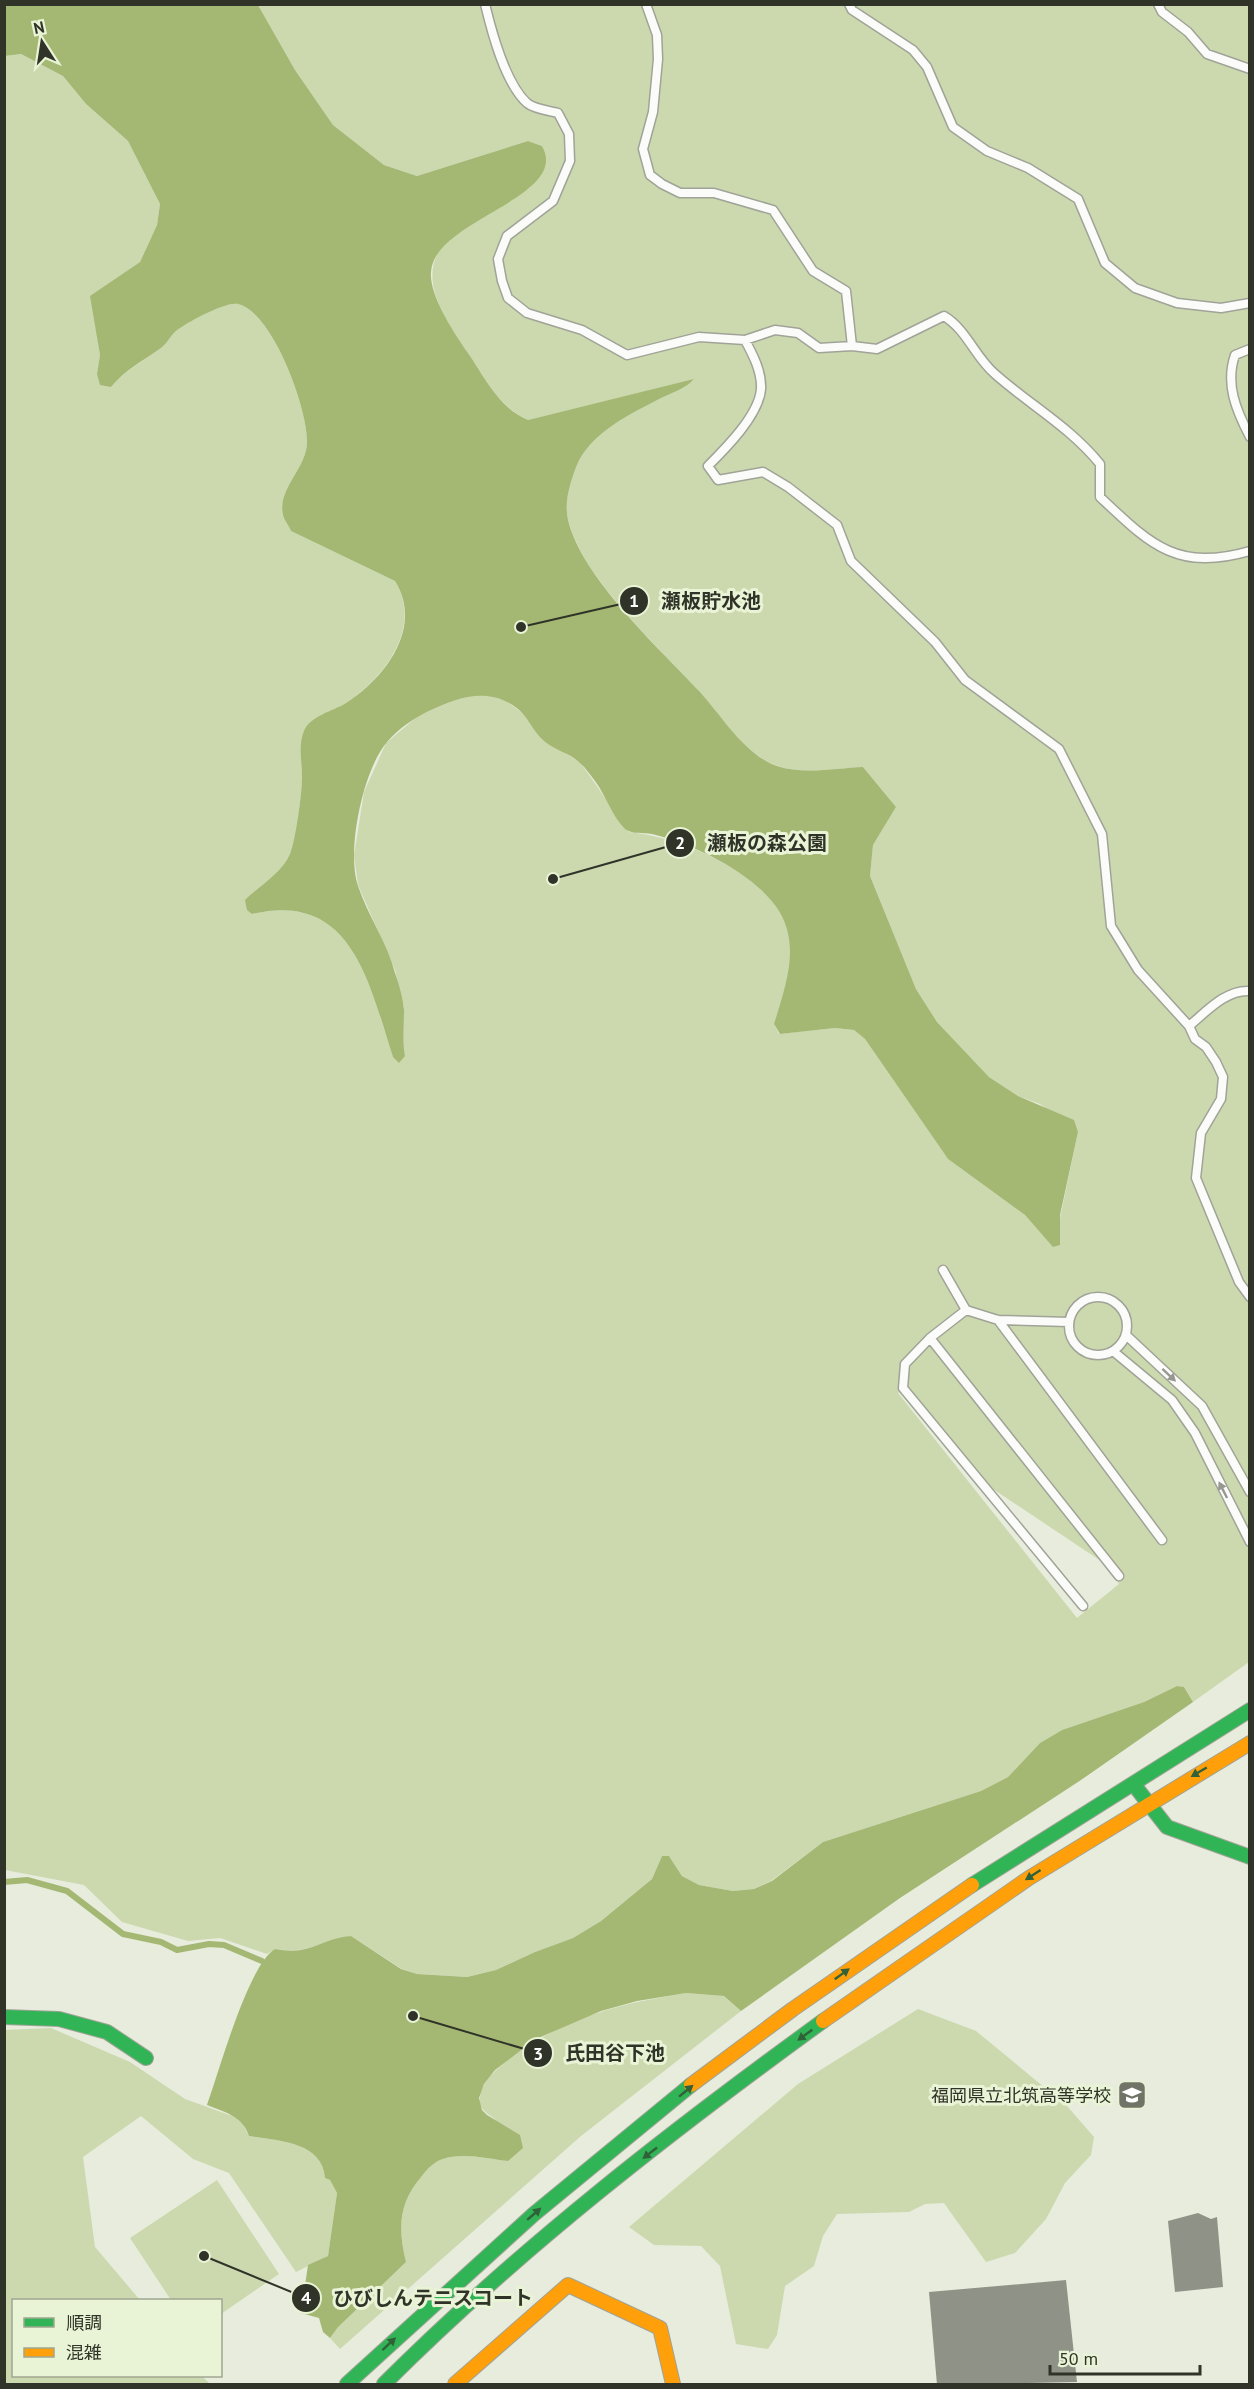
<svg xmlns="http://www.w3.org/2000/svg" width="1254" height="2389" viewBox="0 0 1254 2389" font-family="'PT Sans','Noto Sans JP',sans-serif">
	<rect width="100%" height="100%" fill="#e7ecdc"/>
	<!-- green -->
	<path fill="#ccd9af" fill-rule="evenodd" d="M 258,5 L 1249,5 L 1249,1662 L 1193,1702 L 1184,1687 L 1177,1686 L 1144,1702 L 1062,1730 L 1040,1743 L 1008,1777 L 981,1791 L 823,1842 L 771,1881 L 754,1889 L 733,1891 L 699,1885 L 682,1876 L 669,1856 L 662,1856 L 652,1879 L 601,1921 L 573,1938 L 535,1952 L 496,1970 L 467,1977 L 417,1974 L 402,1969 L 351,1936 C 321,1941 306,1955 275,1949 L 267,1954 L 220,1938 L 188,1941 L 122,1922 L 84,1885 L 5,1870 L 5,56 L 21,54 L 63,76 L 86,104 L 128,141 L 160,204 L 157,225 L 140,262 L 91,296 L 100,355 L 97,374 L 111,387 C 125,370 143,362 161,348 C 167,344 170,336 176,331 C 186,323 226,301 238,304 C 273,312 308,410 307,442 C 307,468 277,489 283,515 C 284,520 289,526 291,531 L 395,581 C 423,627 385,677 346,703 C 337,709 326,711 318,718 C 312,722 308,735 305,742 C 298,755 303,768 302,782 C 300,802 298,836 290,854 C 282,873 260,886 246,900 L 252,914 C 352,890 369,983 393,1057 L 405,1056 L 402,1041 L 404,1007 L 395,970 L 358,885 L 354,855 L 364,792 L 386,743 L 418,716 L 452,701 L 474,695 L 492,696 L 506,701 L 527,716 L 543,740 L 580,762 L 629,832 C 683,837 780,878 790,938 C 795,966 782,998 774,1024 L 779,1034 L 835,1028 L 854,1030 L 865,1039 L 948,1159 L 1025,1215 L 1054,1247 L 1078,1132 L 1040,1104 L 1018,1096 L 989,1077 L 937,1022 L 916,989 L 870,876 L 873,845 L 896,807 L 863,767 C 836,768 804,775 778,766 C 745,755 722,716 699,692 C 664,653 625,617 594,573 C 584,559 573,538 568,520 C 564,503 570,479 577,463 C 598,421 655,401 694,380 L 528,420 C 498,406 486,379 468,353 C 443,317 411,271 452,236 C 469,221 493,213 511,200 C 526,191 536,185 541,168 C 543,160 546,154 542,146 L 528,141 L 417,176 L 384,165 L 333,125 L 295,70 ZM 910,1388 L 990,1487 L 1107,1565 L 1119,1584 L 1077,1618 L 898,1393 Z
		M 686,1993 L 724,1996 L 741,2011 L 581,2136 L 340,2349 L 330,2338 L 337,2327 L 406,2262 C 398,2229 398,2203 422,2176 C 427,2169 435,2161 443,2159 C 462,2152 489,2159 508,2161 C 505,2149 504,2135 499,2125 C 494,2114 477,2113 480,2097 C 482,2081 496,2070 507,2061 C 562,2018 618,2004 686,1993 Z
		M 918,2009 L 976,2031 L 1067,2106 L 1094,2137 L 1091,2155 L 1065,2183 L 1046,2219 L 1015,2253 L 986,2262 L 944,2203 L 925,2204 L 909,2212 L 837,2214 L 823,2236 L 814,2266 L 785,2286 L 777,2335 L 768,2349 L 736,2344 L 720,2266 L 701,2246 L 654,2245 L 629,2227 L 798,2084 Z
		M 51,2028 L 130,2062 L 185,2099 L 235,2117 L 242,2122 L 249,2136 C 277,2141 322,2141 325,2178 L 330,2180 L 337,2193 L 328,2256 L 296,2272 L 229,2173 L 193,2159 L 141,2116 L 83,2157 L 95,2247 L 140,2300 L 14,2300 L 14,2376 L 202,2376 L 210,2384 L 5,2384 L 4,2030 Z
		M 217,2180 L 279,2274 L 221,2314 L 220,2300 L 171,2300 L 130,2238 Z"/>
	<!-- water -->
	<path fill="#a4b874" d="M 5,4 L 258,5 L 295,70 L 333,125 L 384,165 L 417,176 L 528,141 L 542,146 C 571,198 434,219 431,272 C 429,296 455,334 468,353 C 486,379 498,407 528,420 L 694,379 C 686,388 674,392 663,397 C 632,413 590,432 576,467 C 570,483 564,502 568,520 C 582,578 659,648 699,691 C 722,716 745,755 777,766 C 804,775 836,768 863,767 L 896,807 L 873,845 L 870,876 L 916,989 L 937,1022 L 989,1077 L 1018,1096 L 1074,1120 L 1078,1132 L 1060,1215 L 1060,1245 L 1053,1247 L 1025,1215 L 948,1159 L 865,1039 L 854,1030 L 835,1028 L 780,1034 L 774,1024 C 785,987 801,947 779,911 C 756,874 694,844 652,834 C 643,832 633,835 625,829 C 612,816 606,796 595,781 C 590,775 586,768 580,763 C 570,753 554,750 544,741 C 528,726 529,712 505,701 C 479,689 453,700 429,711 C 414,718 398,729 387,742 C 363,770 346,851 358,886 C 368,916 387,942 395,973 C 399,984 403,998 404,1010 C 404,1026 402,1040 405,1056 L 399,1063 L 393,1057 C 369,983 352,890 252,914 L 247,910 L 245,900 C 259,886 282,873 290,854 C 296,839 302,793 302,777 C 302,762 298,745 304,731 C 310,716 333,711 346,703 C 385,678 424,627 395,581 L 291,531 C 289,526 284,520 283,515 C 277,489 307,468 307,442 C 308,410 273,312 238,304 C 226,301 186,323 176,331 C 170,336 167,344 161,348 C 143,361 125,370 111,387 L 100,385 L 97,374 L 100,355 L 90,296 L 140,262 L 157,225 L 160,204 L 128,141 L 86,104 L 63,76 L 21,54 L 5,56 Z
		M 1177,1686 L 1184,1687 L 1193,1702 L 1081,1780 L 900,1898 L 741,2011 L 724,1996 L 686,1993 L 637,2001 L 601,2011 L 536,2039 L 495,2070 L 484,2084 L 479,2098 L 482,2110 L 487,2115 L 520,2135 L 523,2148 L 508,2161 C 489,2159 462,2152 443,2159 C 435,2161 427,2169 422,2176 C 398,2203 398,2229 406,2262 L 338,2327 L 330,2338 L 323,2332 L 319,2318 L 301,2313 L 308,2265 L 328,2256 L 337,2193 L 330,2180 L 325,2178 C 322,2141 277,2141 249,2136 C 243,2116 224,2112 207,2105 C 219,2072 248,1965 275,1949 C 311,1956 319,1939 351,1936 L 401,1969 L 417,1974 L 467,1977 L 496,1970 L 535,1952 L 573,1938 L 601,1921 L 652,1879 L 662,1856 L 669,1856 L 682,1876 L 699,1885 L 733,1891 L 754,1889 L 772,1881 L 823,1842 L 981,1791 L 1008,1777 L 1040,1743 L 1062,1730 L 1144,1702 Z"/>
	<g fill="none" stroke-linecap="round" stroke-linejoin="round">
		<!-- stream -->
		<path stroke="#a4b874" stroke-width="6" d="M 4,1882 L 27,1880 L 67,1891 L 123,1934 L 161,1942 L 177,1950 L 209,1944 L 224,1945 L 262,1961"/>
	</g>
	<!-- building -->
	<path fill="#8f9387" d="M 1198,2213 L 1211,2219 L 1217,2217 L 1223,2287 L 1175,2292 L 1168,2221 Z
		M 1066,2280 L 1077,2382 L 937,2385 L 929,2292 Z"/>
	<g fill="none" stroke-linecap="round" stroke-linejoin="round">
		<!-- lane casing -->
		<g stroke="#a0a397" stroke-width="11">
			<path id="lane" d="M 485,4 C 492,33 505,83 527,103 C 534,109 550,111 558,113 L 569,134 L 570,161 L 553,201 L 507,236 L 498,259 L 502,281 L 508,298 L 527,313 L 582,330 L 627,355 L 699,337 L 745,340 L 775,330 L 798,333 L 819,348 L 852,346 L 846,291 L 813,271 L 773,210 L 714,193 L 680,193 L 662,184 L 650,175 L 643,149 L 653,112 L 658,59 L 657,35 L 646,4
				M 849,4 L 852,10 L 913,50 L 927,67 L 953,127 L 987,151 L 1028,168 L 1078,199 L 1105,263 L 1135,288 L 1177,303 L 1221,308 L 1250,303
				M 1158,4 L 1162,12 L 1188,32 L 1207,54 L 1250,69
				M 745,340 C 753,355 762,372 761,389 C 759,415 726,448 708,466 L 718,480 L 763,472 L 788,487 L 837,525 L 851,561 L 935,642 L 965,680 L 1059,749 L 1102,834 L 1111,926 L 1138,970 L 1189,1026 L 1195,1039 L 1206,1047 L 1216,1062 L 1223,1077 L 1221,1099 L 1201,1133 L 1196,1178 L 1239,1282 L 1250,1297
				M 852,346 L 877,349 L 944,316 C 967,330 975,357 995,374 C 1030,405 1070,427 1100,464 L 1100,497 C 1150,544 1176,572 1250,551
				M 1250,349 L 1235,355 C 1225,384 1236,410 1250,437
				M 1189,1026 C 1206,1012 1226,989 1250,991
				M 943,1270 L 966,1310 L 998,1320 L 1069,1322
				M1069 1326a29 29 0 1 1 58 0a29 29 0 1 1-58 0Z
				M 966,1310 L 930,1338 L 905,1364 L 903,1388 L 1083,1606
				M 998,1320 L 1162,1540
				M 1126,1335 L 1202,1406 L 1250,1492
				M 930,1338 L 1119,1576
				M 1113,1351 L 1172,1400 L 1195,1433 L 1250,1542"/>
		</g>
		<!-- fast casing -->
		<g stroke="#a0a397" stroke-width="16">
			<path id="fast" d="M 1138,1790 L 1167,1827 L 1250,1857
				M 972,1885 L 1250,1710
				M 4,2017 L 59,2019 L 107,2032 L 146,2058
				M 347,2384 L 534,2214 L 691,2085
				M 384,2384 C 518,2250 670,2132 823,2021"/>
		</g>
		<!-- slow casing -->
		<g stroke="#a0a397" stroke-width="16">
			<path id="slow" d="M 823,2021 L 1029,1878 L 1250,1743
				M 691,2085 L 793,2009 L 972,1885
				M 455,2384 L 568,2285 L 660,2328 L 673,2384"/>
		</g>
		<!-- lane -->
		<use href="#lane" stroke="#fbfcfa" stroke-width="8"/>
		<!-- fast -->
		<use href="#fast" stroke="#30b455" stroke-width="14"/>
		<!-- slow -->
		<use href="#slow" stroke="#ff9f0a" stroke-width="14"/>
	</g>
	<!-- one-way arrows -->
	<defs><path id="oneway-solid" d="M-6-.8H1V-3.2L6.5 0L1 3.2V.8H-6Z" transform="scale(1.5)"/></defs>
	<g fill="#969891">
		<use href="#oneway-solid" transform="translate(1169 1375) rotate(43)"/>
		<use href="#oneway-solid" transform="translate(1223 1490) rotate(-117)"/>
	</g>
	<g fill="#306138">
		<use href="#oneway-solid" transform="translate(1199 1772) rotate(150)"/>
		<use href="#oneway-solid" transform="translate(1033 1875) rotate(147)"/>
		<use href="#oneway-solid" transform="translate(842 1974) rotate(-36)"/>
		<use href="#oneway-solid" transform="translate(805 2035) rotate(144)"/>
		<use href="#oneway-solid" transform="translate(686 2091) rotate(-39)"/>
		<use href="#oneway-solid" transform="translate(650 2153) rotate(142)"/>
		<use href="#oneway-solid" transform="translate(534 2214) rotate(-41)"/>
		<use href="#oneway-solid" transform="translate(389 2344) rotate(-43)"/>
	</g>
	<!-- icons -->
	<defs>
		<g id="school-square" transform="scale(1.5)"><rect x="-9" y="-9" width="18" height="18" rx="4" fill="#707467" stroke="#e9f3d5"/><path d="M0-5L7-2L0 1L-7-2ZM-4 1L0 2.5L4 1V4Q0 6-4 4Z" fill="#fff"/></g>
	</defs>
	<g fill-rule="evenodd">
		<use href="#school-square" x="1132" y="2095"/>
	</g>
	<g text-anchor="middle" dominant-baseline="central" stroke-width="6" stroke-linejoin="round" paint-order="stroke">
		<!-- poi labels -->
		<g font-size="18" fill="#303428" stroke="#e9f3d5" text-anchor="end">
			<text x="1111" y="2095">福岡県立北筑高等学校</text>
		</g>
	</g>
	<!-- callouts -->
	<path fill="none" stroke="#303428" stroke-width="2" d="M521 627L634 601M553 879L680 843M413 2016L538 2053M204 2256L306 2298"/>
	<g fill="#303428" stroke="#e9f3d5" stroke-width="2">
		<circle cx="521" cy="627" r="6"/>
		<circle cx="553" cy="879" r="6"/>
		<circle cx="413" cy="2016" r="6"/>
		<circle cx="204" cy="2256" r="6"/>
		<circle cx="634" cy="601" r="15"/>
		<circle cx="680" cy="843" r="15"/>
		<circle cx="538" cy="2053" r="15"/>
		<circle cx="306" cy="2298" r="15"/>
	</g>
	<g font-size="18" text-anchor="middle" font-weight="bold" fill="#fff">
		<text x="634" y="607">1</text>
		<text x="680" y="849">2</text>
		<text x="538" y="2060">3</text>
		<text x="306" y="2304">4</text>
	</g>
	<g font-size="20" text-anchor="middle" font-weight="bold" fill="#303428" stroke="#e9f3d5" stroke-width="6" stroke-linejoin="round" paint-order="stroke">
		<text x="711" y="608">瀬板貯水池</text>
		<text x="767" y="850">瀬板の森公園</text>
		<text x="615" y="2060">氏田谷下池</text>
		<text x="433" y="2305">ひびしんテニスコート</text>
	</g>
	<!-- border -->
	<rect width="1254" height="2389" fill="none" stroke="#303428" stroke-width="12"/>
	<!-- legend -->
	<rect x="12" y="2299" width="210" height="78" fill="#e9f3d5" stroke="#9fa790" stroke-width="1.5"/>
	<rect x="24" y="2318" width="30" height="9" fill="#30b455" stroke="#9fa790" stroke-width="1.5"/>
	<text x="66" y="2329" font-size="18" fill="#303428">順調</text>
	<rect x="24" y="2348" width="30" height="9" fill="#ff9f0a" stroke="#9fa790" stroke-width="1.5"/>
	<text x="66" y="2359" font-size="18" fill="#303428">混雑</text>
	<!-- north arrow -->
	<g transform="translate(42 42) rotate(348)" stroke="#e9f3d5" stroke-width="4.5" paint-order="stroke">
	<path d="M0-4.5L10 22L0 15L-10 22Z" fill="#303428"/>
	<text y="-9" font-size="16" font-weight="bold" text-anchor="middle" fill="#303428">N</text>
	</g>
	<!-- scale -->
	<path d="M1050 2365v9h150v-9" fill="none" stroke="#303428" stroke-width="3"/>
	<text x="1059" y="2365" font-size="18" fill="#303428" stroke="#e9f3d5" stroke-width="4.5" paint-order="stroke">50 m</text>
</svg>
